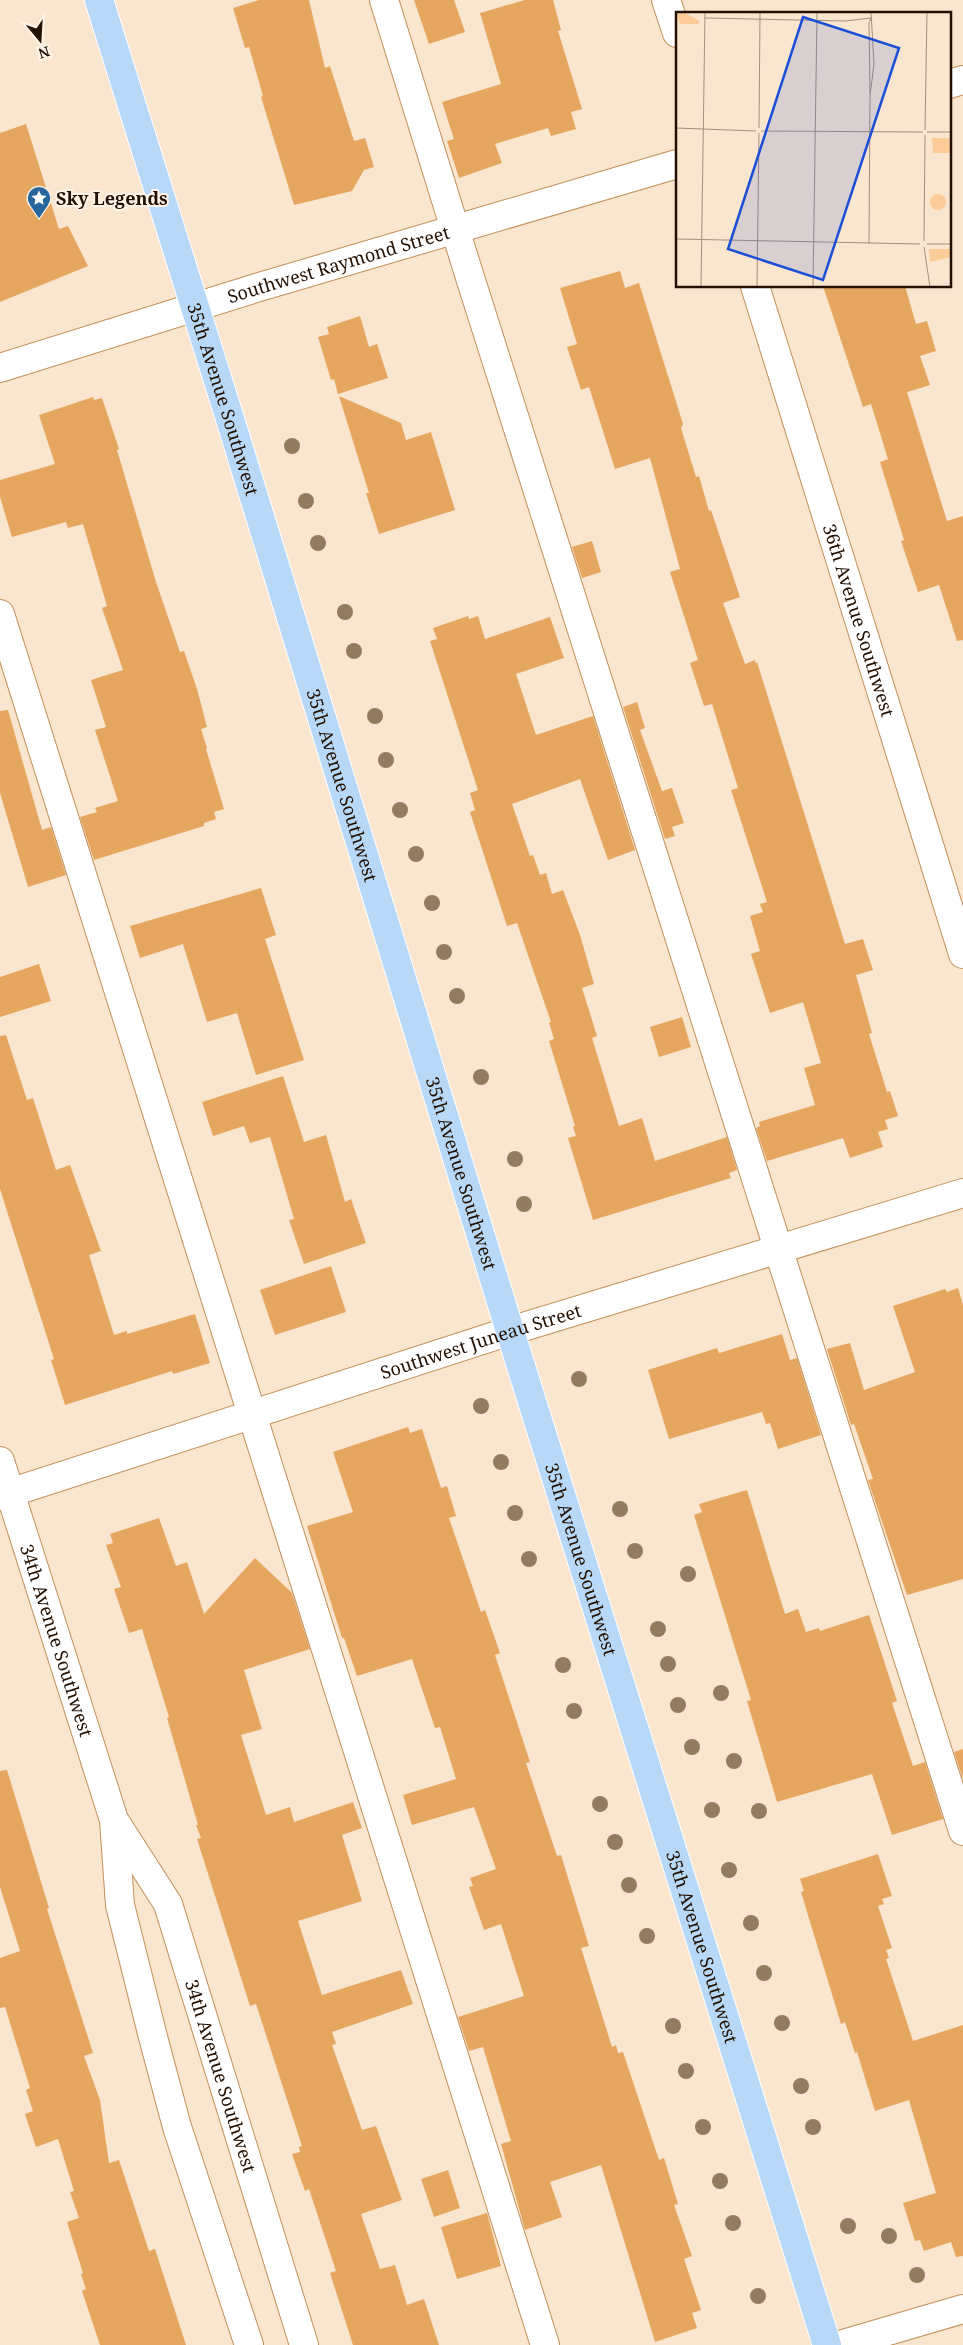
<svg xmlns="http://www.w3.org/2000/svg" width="963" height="2345" viewBox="0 0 963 2345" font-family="'Noto Serif',serif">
	<rect width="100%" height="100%" fill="#fae5cf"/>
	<!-- building -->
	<path fill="#e5a65f" d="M 259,0 L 309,0 L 325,68 L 330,66 L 354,141 L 365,138 L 374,167 L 364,170 L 352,191 L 294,205 L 261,97 L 263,96 L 249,47 L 245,48 L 233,8 Z
		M 414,0 L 454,0 L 465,32 L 429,44 Z
		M 525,0 L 553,0 L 561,30 L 558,31 L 582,109 L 571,112 L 576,129 L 551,136 L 548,128 L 495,144 L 502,163 L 459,178 L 447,141 L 454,139 L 442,102 L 501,84 L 480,13 Z
		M 26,124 L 59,229 L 68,226 L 88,266 L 0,302 L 0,133 Z
		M 620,271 L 625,288 L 639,283 L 683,424 L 681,428 L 696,477 L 699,476 L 709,511 L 711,510 L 740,597 L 723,603 L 745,664 L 755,660 L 755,663 L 757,662 L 845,944 L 863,939 L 873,970 L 856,975 L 872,1033 L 869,1034 L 887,1092 L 890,1091 L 898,1116 L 885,1120 L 888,1129 L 878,1132 L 883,1147 L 850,1158 L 843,1138 L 767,1161 L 756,1128 L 760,1126 L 759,1122 L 815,1105 L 804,1068 L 821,1063 L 803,1002 L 770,1013 L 751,954 L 760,951 L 750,916 L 763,912 L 760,904 L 767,902 L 731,790 L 738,788 L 712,704 L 704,706 L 690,663 L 698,660 L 670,572 L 680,569 L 650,458 L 615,469 L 589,387 L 581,390 L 567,347 L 577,344 L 560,288 Z
		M 823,286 L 905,286 L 916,324 L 927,321 L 936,351 L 920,356 L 930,385 L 907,392 L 947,521 L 963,516 L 963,640 L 957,641 L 939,585 L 918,592 L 901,541 L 904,540 L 880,462 L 888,459 L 871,404 L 863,407 Z
		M 360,316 L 369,347 L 377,344 L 388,378 L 338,394 L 334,379 L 331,380 L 318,337 L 329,334 L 327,327 Z
		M 339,396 L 401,423 L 406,440 L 431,432 L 455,510 L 379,534 L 366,493 L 369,493 Z
		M 93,397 L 94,400 L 102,398 L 119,449 L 117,450 L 156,582 L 180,652 L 184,651 L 197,689 L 207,727 L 201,729 L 207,748 L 206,749 L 224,809 L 214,812 L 216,819 L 204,823 L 204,826 L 94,860 L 80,817 L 97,812 L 95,808 L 118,801 L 95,730 L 106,727 L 91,680 L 123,670 L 102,608 L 107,606 L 83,524 L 68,528 L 66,522 L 12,537 L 0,497 L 0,480 L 55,464 L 39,415 Z
		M 592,541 L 601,572 L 582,578 L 572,547 Z
		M 468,616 L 469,619 L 478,616 L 485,639 L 550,617 L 564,658 L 516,674 L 536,735 L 593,716 L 635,850 L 608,860 L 580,779 L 512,804 L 530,856 L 533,855 L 540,875 L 546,873 L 552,894 L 563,890 L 580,935 L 594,984 L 582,988 L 597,1036 L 592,1038 L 619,1126 L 642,1118 L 655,1161 L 727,1137 L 737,1170 L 729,1173 L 731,1178 L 593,1220 L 568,1138 L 576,1136 L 573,1127 L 575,1126 L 549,1041 L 554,1039 L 549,1023 L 551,1022 L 517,923 L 507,926 L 470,812 L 475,810 L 470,793 L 478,790 L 430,641 L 437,639 L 433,628 Z
		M 637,702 L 645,728 L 640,730 L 662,791 L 672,788 L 684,823 L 672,827 L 675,836 L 665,839 L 623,707 Z
		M 8,710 L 42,830 L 51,827 L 66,875 L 28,887 L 0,793 L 0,711 Z
		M 261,888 L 276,935 L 265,939 L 304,1060 L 256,1075 L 237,1013 L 207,1022 L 183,944 L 140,958 L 130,926 Z
		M 39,964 L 51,1001 L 0,1017 L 0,977 Z
		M 682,1017 L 691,1047 L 659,1057 L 650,1027 Z
		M 6,1035 L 27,1100 L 33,1098 L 56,1170 L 70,1165 L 101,1251 L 89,1255 L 114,1335 L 127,1331 L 127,1334 L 195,1314 L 210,1363 L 173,1374 L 172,1371 L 65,1405 L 51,1360 L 54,1359 L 0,1189 L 0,1036 Z
		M 283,1076 L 304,1142 L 326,1135 L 345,1202 L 351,1199 L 366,1243 L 304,1264 L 289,1220 L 294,1219 L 270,1137 L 250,1143 L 244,1126 L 213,1136 L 202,1102 Z
		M 331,1266 L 346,1312 L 275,1335 L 260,1290 Z
		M 958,1288 L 963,1305 L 963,1579 L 907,1595 L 868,1480 L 873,1479 L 854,1424 L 851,1425 L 827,1349 L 850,1343 L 864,1390 L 915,1372 L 893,1306 L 945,1289 L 947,1292 Z
		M 782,1334 L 790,1360 L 797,1358 L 821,1435 L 778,1449 L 770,1423 L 766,1424 L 762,1412 L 669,1439 L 648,1370 L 717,1348 L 719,1353 Z
		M 408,1427 L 410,1433 L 422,1429 L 441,1488 L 447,1486 L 456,1516 L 449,1518 L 481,1612 L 485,1610 L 500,1653 L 495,1655 L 530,1762 L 526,1763 L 557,1856 L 561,1855 L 589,1946 L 581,1948 L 612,2047 L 616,2045 L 618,2053 L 623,2052 L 659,2160 L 664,2158 L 678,2204 L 674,2205 L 692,2256 L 684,2259 L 701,2310 L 692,2313 L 697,2328 L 655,2342 L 601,2165 L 550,2182 L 562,2217 L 525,2230 L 501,2144 L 511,2141 L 483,2047 L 469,2051 L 458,2017 L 524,1996 L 501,1924 L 484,1930 L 469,1887 L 473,1886 L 470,1878 L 496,1869 L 474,1807 L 412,1825 L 403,1795 L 456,1779 L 440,1727 L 435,1728 L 412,1659 L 357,1676 L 344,1638 L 342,1638 L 307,1526 L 353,1512 L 333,1452 Z
		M 747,1490 L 785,1614 L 798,1609 L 806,1632 L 819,1628 L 820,1631 L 869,1615 L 897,1701 L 892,1703 L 913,1766 L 925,1762 L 943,1819 L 892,1835 L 872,1774 L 777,1802 L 747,1701 L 751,1700 L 694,1515 L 702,1512 L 699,1504 Z
		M 159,1518 L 176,1566 L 187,1562 L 204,1614 L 255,1558 L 292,1593 L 310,1649 L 244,1670 L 262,1729 L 241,1735 L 266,1815 L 290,1807 L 294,1822 L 353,1802 L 362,1828 L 342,1835 L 362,1901 L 298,1921 L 322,1995 L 401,1970 L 413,2004 L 332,2032 L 336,2044 L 332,2045 L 362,2130 L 376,2126 L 402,2200 L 361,2214 L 380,2269 L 395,2265 L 407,2305 L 424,2299 L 439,2345 L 353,2345 L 330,2273 L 336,2271 L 309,2189 L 305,2191 L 292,2154 L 300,2152 L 299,2147 L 302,2146 L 256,2004 L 250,2006 L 197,1839 L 201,1838 L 196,1825 L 198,1825 L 167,1718 L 169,1717 L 142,1629 L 129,1633 L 114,1589 L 121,1587 L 106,1545 L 113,1543 L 110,1534 Z
		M 963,1749 L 963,1779 L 954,1752 Z
		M 7,1770 L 49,1908 L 47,1909 L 93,2053 L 84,2056 L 100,2100 L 109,2163 L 119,2160 L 149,2251 L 155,2249 L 186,2345 L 100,2345 L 82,2291 L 86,2289 L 81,2274 L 83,2273 L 67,2222 L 79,2218 L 70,2192 L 74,2191 L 58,2139 L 36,2147 L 25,2114 L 33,2111 L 26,2090 L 30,2088 L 5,2007 L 0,2008 L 0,1958 L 20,1951 L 0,1887 L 0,1771 Z
		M 878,1854 L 892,1896 L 882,1899 L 884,1904 L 878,1906 L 892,1948 L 886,1950 L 889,1958 L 886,1959 L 913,2041 L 963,2025 L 963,2256 L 956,2257 L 951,2242 L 924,2251 L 920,2240 L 915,2241 L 903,2203 L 936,2193 L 909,2100 L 875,2111 L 857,2052 L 855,2053 L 845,2022 L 841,2024 L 801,1892 L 804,1891 L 800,1879 Z
		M 448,2170 L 460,2208 L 434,2217 L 421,2179 Z
		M 487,2213 L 501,2266 L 457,2279 L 441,2227 Z"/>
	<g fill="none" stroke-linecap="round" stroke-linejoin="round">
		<!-- minor casing -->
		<g stroke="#c08f58" stroke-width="30">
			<g id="minor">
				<path d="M 384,0 L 468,271 L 963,1831"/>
				<path d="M 666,0 L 677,33"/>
				<path d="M 949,84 L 963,80"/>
				<path id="s1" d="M 755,286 L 963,954"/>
				<path id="s2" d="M 0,368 L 256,288 L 677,164"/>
				<path d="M 0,614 L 545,2345"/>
				<path id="s3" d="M 0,1461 L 114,1820 L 120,1905 L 153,2037 L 177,2127 L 249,2345"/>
				<path id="s4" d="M 0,1496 L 510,1331 L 963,1193"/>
				<path id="s5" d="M 116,1823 L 168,1904 L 304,2345"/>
				<path d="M 840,2345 L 963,2309"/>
			</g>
		</g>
		<!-- major casing -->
		<g stroke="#fff" stroke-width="30">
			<g id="major">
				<path id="s6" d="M 99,0 L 230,419 L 510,1331 L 827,2345"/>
			</g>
		</g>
		<!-- minor -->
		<use href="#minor" stroke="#fff" stroke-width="28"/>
		<!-- major -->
		<use href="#major" stroke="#b8d8f8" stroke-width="28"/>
	</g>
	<!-- trees -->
	<g fill="#927b5f">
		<circle cx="292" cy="446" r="8"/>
		<circle cx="306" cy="501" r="8"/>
		<circle cx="318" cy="543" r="8"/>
		<circle cx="345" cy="612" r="8"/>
		<circle cx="354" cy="651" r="8"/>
		<circle cx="375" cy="716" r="8"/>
		<circle cx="386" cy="760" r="8"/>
		<circle cx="400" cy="810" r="8"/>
		<circle cx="416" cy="854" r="8"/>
		<circle cx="432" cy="903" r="8"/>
		<circle cx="444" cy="952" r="8"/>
		<circle cx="457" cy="996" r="8"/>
		<circle cx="481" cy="1077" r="8"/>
		<circle cx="515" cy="1159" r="8"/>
		<circle cx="524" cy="1204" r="8"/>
		<circle cx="579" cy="1379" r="8"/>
		<circle cx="481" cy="1406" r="8"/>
		<circle cx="501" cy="1462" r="8"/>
		<circle cx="620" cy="1509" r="8"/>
		<circle cx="515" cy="1513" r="8"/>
		<circle cx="635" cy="1551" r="8"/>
		<circle cx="529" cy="1559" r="8"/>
		<circle cx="688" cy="1574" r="8"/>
		<circle cx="658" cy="1629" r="8"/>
		<circle cx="668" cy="1664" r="8"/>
		<circle cx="563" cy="1665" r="8"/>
		<circle cx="721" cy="1693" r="8"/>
		<circle cx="678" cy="1705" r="8"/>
		<circle cx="574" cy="1711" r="8"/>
		<circle cx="692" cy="1747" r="8"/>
		<circle cx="734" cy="1761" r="8"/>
		<circle cx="600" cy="1804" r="8"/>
		<circle cx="712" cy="1810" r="8"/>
		<circle cx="759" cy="1811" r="8"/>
		<circle cx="615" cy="1842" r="8"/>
		<circle cx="729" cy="1870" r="8"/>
		<circle cx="629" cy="1885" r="8"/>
		<circle cx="751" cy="1923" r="8"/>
		<circle cx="647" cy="1936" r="8"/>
		<circle cx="764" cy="1973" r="8"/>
		<circle cx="782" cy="2023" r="8"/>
		<circle cx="673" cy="2026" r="8"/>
		<circle cx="686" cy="2071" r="8"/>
		<circle cx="801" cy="2086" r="8"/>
		<circle cx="703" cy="2127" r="8"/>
		<circle cx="813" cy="2127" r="8"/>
		<circle cx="720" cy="2181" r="8"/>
		<circle cx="733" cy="2223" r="8"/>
		<circle cx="848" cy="2226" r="8"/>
		<circle cx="889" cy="2236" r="8"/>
		<circle cx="917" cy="2275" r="8"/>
		<circle cx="758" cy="2296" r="8"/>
	</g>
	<!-- icons -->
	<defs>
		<g id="sight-pin" transform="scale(1.25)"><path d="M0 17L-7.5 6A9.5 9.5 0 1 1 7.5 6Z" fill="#28679d" stroke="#fff4e9"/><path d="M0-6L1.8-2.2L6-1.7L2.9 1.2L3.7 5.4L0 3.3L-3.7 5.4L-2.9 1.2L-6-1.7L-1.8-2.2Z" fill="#fff"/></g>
	</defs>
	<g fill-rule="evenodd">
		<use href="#sight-pin" x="39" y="198"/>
	</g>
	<g text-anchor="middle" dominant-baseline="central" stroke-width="4" stroke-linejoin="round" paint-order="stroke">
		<!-- poi labels -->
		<g font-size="18" font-weight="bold" fill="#231000" stroke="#fff4e9" text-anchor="start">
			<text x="56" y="198">Sky Legends</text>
		</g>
		<!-- street labels -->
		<g font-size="18" fill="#231000" stroke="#fff4e9">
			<text stroke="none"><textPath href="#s2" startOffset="354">Southwest Raymond Street</textPath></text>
			<text stroke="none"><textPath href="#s6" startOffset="418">35th Avenue Southwest</textPath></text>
			<text stroke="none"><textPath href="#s1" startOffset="350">36th Avenue Southwest</textPath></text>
			<text stroke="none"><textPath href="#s6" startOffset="822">35th Avenue Southwest</textPath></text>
			<text stroke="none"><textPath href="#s6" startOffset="1228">35th Avenue Southwest</textPath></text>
			<text stroke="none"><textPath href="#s4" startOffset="505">Southwest Juneau Street</textPath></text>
			<text stroke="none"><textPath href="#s6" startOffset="1632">35th Avenue Southwest</textPath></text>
			<text stroke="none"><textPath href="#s3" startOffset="188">34th Avenue Southwest</textPath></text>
			<text stroke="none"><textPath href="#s6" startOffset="2038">35th Avenue Southwest</textPath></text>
			<text stroke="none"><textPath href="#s5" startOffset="276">34th Avenue Southwest</textPath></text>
		</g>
	</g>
	<!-- overview -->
	<g transform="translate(676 12)">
		<rect width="275" height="275" fill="#fae5cf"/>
		<path d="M 0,0 L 8,0 L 23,9 L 23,12 L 4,12 ZM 256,126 L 275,126 L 275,141 L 257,141 ZM254 190a8 8 0 1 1 16 0a8 8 0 1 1-16 0ZM 253,237 L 275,237 L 275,245 L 254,250 Z" fill="#fccb98"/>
		<path fill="none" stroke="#a4907c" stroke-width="1" d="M 29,6 L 169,9 L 195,6M 194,82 L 193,11 L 195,6M 0,116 L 80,119M 83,116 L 84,0M 249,118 L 251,0M 85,119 L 247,120M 251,120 L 275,120M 0,227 L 244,232M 248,229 L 249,123M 193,232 L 194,84 L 198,52 L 195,0M 251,232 L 275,232M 248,235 L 254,275M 25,275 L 29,0M 81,275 L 83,121M 137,275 L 141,0"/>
		<path fill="#1d4ed8" fill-opacity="0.15" stroke="#1d4ed8" stroke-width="2.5" d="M 127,5 L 223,36 L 147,268 L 52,237 Z"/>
		<rect width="275" height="275" fill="none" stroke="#231000" stroke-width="2.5"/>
	</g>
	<!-- north arrow -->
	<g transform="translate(40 40) rotate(162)" stroke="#fff4e9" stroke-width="4" paint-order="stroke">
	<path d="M0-4L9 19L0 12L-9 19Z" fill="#231000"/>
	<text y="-8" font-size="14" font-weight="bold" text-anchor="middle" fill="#231000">N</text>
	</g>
</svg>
